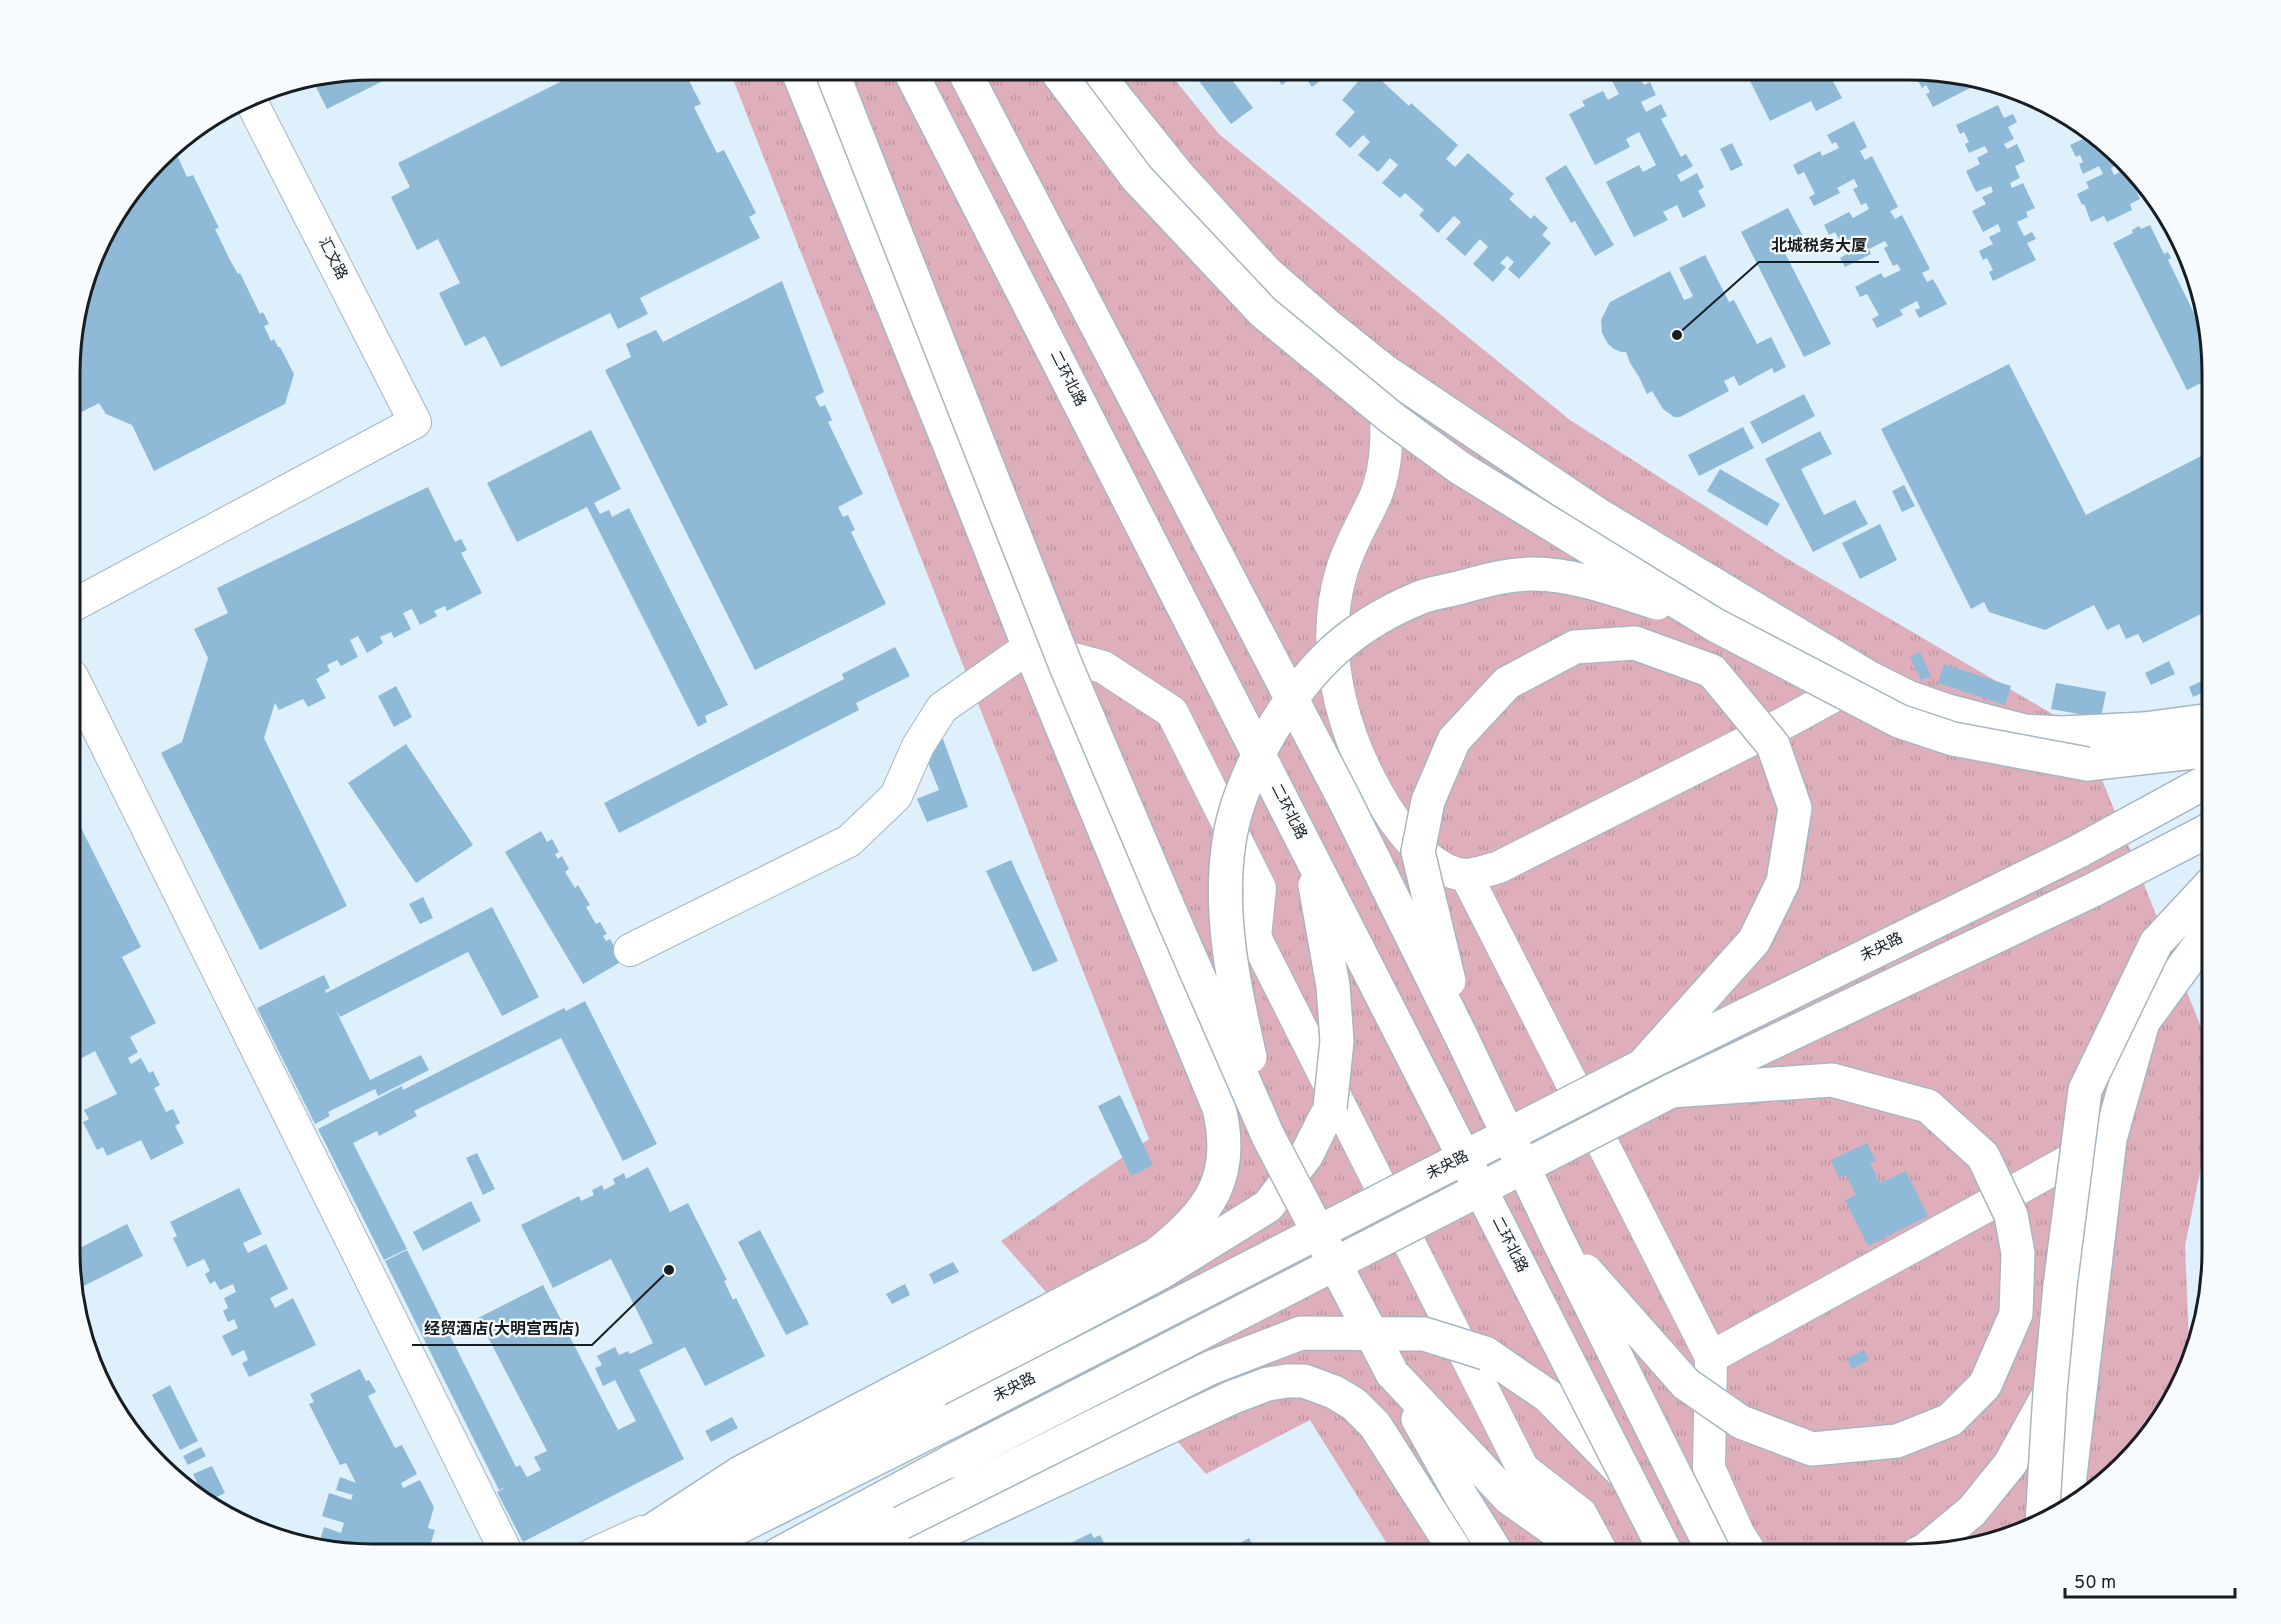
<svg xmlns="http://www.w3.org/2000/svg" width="2281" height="1624" viewBox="0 0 2281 1624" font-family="Overpass,'Noto Sans SC',sans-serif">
	<defs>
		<pattern id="grass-tufts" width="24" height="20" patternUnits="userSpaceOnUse" patternTransform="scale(1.5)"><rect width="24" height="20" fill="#deafbb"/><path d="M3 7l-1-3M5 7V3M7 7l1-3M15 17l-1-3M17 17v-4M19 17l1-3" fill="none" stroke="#be96a0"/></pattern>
	</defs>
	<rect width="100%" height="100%" fill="#def0fc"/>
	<!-- grass -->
	<path fill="url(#grass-tufts)" d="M 729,69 L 1166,69 L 1219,134 L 1570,420 L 1786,558 L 2083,732 L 2211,1052 L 2211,1118 L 2185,1246 L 2190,1365 L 2149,1437 L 2094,1492 L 2043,1524 L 1987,1545 L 1909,1555 L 1394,1555 L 1310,1420 L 1206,1474 L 1001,1241 L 1149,1139 Z"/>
	<!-- building -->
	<path fill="#8ebad8" d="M 372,69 L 407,69 L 327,109 L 313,81 Z
		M 586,69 L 683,69 L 701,104 L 694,107 L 717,153 L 724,150 L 756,213 L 749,217 L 760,238 L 640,298 L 648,314 L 618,329 L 610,313 L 501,367 L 485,336 L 465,346 L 439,293 L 460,283 L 438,239 L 417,250 L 391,197 L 410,187 L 398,163 Z
		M 1190,69 L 1224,69 L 1253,108 L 1231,124 Z
		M 1270,69 L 1301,69 L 1282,85 Z
		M 1310,69 L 1335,69 L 1312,87 L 1303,74 Z
		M 1369,69 L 1409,106 L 1411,103 L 1458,145 L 1446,159 L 1455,167 L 1468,153 L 1514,194 L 1509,199 L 1531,219 L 1534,215 L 1548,228 L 1542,235 L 1551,243 L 1519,279 L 1508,269 L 1514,262 L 1507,256 L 1500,263 L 1506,267 L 1493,282 L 1473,264 L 1488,247 L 1480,239 L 1465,256 L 1446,239 L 1461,222 L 1454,216 L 1438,233 L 1419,215 L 1424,210 L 1405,193 L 1400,198 L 1382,183 L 1398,165 L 1390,158 L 1378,172 L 1358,155 L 1370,142 L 1363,135 L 1350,148 L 1335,134 L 1355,112 L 1342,100 Z
		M 1536,69 L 1568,69 L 1547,81 L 1542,71 L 1538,73 Z
		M 1635,70 L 1644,85 L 1650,82 L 1656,95 L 1641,102 L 1646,112 L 1661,104 L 1667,116 L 1661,119 L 1681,157 L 1686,154 L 1693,166 L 1677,175 L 1681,182 L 1697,173 L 1704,187 L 1698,191 L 1706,206 L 1683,218 L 1677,205 L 1663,212 L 1668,220 L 1634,237 L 1606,182 L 1639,165 L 1643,172 L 1656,165 L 1639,132 L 1626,139 L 1630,147 L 1595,165 L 1569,114 L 1585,106 L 1582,101 L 1603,91 L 1608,100 L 1619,94 L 1612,81 Z
		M 1747,70 L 1827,70 L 1842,98 L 1816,111 L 1811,101 L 1770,121 L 1745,71 Z
		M 1929,70 L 1970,78 L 1974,86 L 1933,107 L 1926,94 L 1930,92 L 1926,85 L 1922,88 L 1916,77 Z
		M 1998,105 L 2004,118 L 2013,114 L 2017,122 L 2008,127 L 2014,139 L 2004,144 L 2007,149 L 2017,144 L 2025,161 L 2015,166 L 2020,178 L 2010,183 L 2012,188 L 2023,183 L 2035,208 L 2026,212 L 2028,217 L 2017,222 L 2024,236 L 2032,232 L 2036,239 L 2027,243 L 2036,260 L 1993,281 L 1989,272 L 1993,270 L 1987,258 L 1983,260 L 1979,251 L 1993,244 L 1989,237 L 2001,231 L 1998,224 L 1983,232 L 1972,211 L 1986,204 L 1982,197 L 1993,192 L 1991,186 L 1976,192 L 1966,171 L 1980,164 L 1977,158 L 1988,152 L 1985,146 L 1969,153 L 1965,144 L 1969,142 L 1964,132 L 1960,134 L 1956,125 Z
		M 1854,121 L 1867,147 L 1860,151 L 1865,160 L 1872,156 L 1898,207 L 1890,211 L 1895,219 L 1902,215 L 1930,269 L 1922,273 L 1927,282 L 1933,279 L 1947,304 L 1919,318 L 1915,310 L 1920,308 L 1917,301 L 1900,310 L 1903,315 L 1877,328 L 1872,319 L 1879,315 L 1867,294 L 1860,297 L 1855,287 L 1881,273 L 1884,278 L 1901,270 L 1897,264 L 1893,266 L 1884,248 L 1888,246 L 1885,241 L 1869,249 L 1871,254 L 1845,267 L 1840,258 L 1847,254 L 1835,232 L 1829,235 L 1824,225 L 1849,212 L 1853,218 L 1869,209 L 1866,203 L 1861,205 L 1853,189 L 1858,187 L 1854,179 L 1837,188 L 1840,193 L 1814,206 L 1809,197 L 1815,194 L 1804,172 L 1798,175 L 1793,165 L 1820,151 L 1822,156 L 1839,148 L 1836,142 L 1832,144 L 1827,135 Z
		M 2087,128 L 2094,132 L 2123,162 L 2111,168 L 2114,175 L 2126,169 L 2140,199 L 2130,204 L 2132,210 L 2107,222 L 2104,216 L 2091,222 L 2084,204 L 2082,205 L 2077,194 L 2089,188 L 2086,182 L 2103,174 L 2099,166 L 2083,174 L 2079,164 L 2083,162 L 2080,155 L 2076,157 L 2070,145 L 2085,138 L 2082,131 Z
		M 1732,143 L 1743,165 L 1731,171 L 1720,149 Z
		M 177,155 L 187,177 L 193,175 L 219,228 L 215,229 L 230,260 L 238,274 L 240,273 L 260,314 L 263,312 L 269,324 L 264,326 L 271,341 L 274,339 L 278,347 L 280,347 L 294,374 L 285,404 L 154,471 L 132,425 L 106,414 L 99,403 L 72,417 L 72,333 L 100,238 L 156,165 Z
		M 1566,165 L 1614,245 L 1595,256 L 1575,221 L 1571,223 L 1545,178 Z
		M 1788,208 L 1803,236 L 1782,247 L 1831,344 L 1804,357 L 1741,232 Z
		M 2150,225 L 2164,254 L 2168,252 L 2171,258 L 2168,260 L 2195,315 L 2199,313 L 2202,319 L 2211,353 L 2211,378 L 2187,390 L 2113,243 L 2133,233 L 2132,230 L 2139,226 L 2141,229 Z
		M 1705,255 L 1729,302 L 1734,300 L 1757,344 L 1771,337 L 1786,367 L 1774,373 L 1772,368 L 1739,386 L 1734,376 L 1724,381 L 1729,391 L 1680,417 L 1674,417 L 1663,409 L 1652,391 L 1647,394 L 1639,377 L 1630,363 L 1626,352 L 1621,352 L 1614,349 L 1608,344 L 1602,333 L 1601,320 L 1610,302 L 1670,271 L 1684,300 L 1690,298 L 1693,296 L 1679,268 Z
		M 782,281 L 824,392 L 815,397 L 820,407 L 825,405 L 832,420 L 828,422 L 863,494 L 838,507 L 843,517 L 848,515 L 855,530 L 851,532 L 886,604 L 755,670 L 605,370 L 631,357 L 626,344 L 634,340 L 656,330 L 663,342 Z
		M 2009,364 L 2086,515 L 2211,451 L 2211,609 L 2143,643 L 2138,634 L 2126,639 L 2119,624 L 2107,630 L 2094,605 L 2045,630 L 1989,612 L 1984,602 L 1971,609 L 1881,429 Z
		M 2211,382 L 2211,407 L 2201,387 Z
		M 1804,394 L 1815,416 L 1762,444 L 1750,422 Z
		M 1743,427 L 1754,448 L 1699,476 L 1688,455 Z
		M 591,430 L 621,489 L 594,503 L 600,514 L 609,510 L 612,517 L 629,508 L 728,705 L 705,716 L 707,722 L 698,727 L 587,507 L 517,542 L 487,483 Z
		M 1820,431 L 1832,454 L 1801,469 L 1824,515 L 1855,500 L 1868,524 L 1813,552 L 1765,459 Z
		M 1720,469 L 1780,504 L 1767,526 L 1707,491 Z
		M 1904,485 L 1915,506 L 1902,512 L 1892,491 Z
		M 428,487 L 455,542 L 461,539 L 467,550 L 461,553 L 482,593 L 447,611 L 445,606 L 434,611 L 437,616 L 420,625 L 412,609 L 403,613 L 411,629 L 394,638 L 391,632 L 380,637 L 383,643 L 367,653 L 358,636 L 350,640 L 358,657 L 341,666 L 337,660 L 327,665 L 330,671 L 316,679 L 326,698 L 308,707 L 303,699 L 279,710 L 275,703 L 264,738 L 347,906 L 260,950 L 161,753 L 182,742 L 208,658 L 194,629 L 228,613 L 217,588 Z
		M 1880,524 L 1897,560 L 1860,579 L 1842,543 Z
		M 895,647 L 910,676 L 856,703 L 859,710 L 619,833 L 604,803 L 844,679 L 842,674 Z
		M 1920,652 L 1931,676 L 1921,680 L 1910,657 Z
		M 2169,661 L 2175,674 L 2151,685 L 2145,673 Z
		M 1944,664 L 2011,686 L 2005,705 L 1938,683 Z
		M 2208,678 L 2211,689 L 2193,697 L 2189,687 Z
		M 2056,683 L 2106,692 L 2101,718 L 2051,709 Z
		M 396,686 L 412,717 L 394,727 L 378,696 Z
		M 940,731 L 968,807 L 927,822 L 917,799 L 939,790 L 923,750 Z
		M 406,744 L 473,845 L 416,883 L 348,783 Z
		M 72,810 L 141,947 L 122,957 L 156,1023 L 130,1037 L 138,1052 L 128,1058 L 131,1064 L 141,1058 L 149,1073 L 153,1071 L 160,1085 L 154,1088 L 166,1112 L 173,1109 L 180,1123 L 175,1126 L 184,1143 L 151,1160 L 141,1140 L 107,1156 L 103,1147 L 97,1150 L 83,1122 L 89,1119 L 84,1110 L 117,1094 L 95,1051 L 72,1063 L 72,979 L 81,975 L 72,956 Z
		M 541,831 L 547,842 L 552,839 L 559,852 L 555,854 L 558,859 L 562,856 L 569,869 L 565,872 L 575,888 L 578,885 L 590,905 L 586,907 L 596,924 L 600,922 L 607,934 L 603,936 L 606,941 L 610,939 L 617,951 L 613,953 L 619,963 L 583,984 L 505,852 Z
		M 1011,860 L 1058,961 L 1033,972 L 986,871 Z
		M 423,897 L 433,918 L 420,924 L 409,904 Z
		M 492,907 L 539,997 L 502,1016 L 468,952 L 340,1017 L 335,1009 L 370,1080 L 421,1055 L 429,1070 L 378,1096 L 375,1089 L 328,1112 L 330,1116 L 315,1124 L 257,1008 L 324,975 L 330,988 L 325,990 L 326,993 Z
		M 585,1001 L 657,1144 L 623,1161 L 561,1038 L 414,1111 L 417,1116 L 379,1136 L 377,1131 L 353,1143 L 407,1249 L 384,1260 L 318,1129 L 402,1086 L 403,1090 L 564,1008 L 566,1011 Z
		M 1120,1095 L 1153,1165 L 1131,1176 L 1098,1106 Z
		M 1867,1143 L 1876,1161 L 1870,1163 L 1880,1183 L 1906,1171 L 1928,1216 L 1868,1246 L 1845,1200 L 1856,1195 L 1846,1175 L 1839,1178 L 1831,1160 Z
		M 477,1153 L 495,1189 L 483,1195 L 466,1158 Z
		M 648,1167 L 670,1212 L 688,1203 L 727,1280 L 724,1281 L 733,1300 L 736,1298 L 765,1356 L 705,1386 L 685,1347 L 639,1370 L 684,1459 L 523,1542 L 497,1492 L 507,1487 L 499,1490 L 385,1261 L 407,1250 L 516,1467 L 520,1465 L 527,1477 L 541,1470 L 534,1457 L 547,1451 L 478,1318 L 543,1285 L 618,1430 L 636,1421 L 615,1380 L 603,1386 L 595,1368 L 602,1365 L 597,1356 L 615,1347 L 619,1355 L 628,1351 L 630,1354 L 653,1343 L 611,1259 L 553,1288 L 521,1225 L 579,1196 L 581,1201 L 594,1195 L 592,1190 L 602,1185 L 604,1190 L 615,1184 L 613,1179 L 624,1173 L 626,1179 Z
		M 239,1188 L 262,1234 L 243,1243 L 248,1253 L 266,1244 L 288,1289 L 270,1298 L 275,1308 L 293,1298 L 316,1345 L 249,1377 L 242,1363 L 248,1360 L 244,1350 L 232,1356 L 222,1336 L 238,1328 L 234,1319 L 228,1322 L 223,1311 L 228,1308 L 224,1298 L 236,1292 L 233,1284 L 220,1290 L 215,1281 L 210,1284 L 205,1274 L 210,1271 L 204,1259 L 187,1267 L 173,1238 L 177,1236 L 170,1222 Z
		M 471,1201 L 481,1221 L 423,1251 L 413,1232 Z
		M 127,1224 L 143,1256 L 72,1292 L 72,1252 Z
		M 760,1230 L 809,1324 L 786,1335 L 738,1242 Z
		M 953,1262 L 959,1272 L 934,1284 L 929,1274 Z
		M 905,1284 L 910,1295 L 892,1304 L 886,1294 Z
		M 1864,1350 L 1869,1360 L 1852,1369 L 1847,1358 Z
		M 360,1369 L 366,1381 L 369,1380 L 376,1392 L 368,1396 L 395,1448 L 402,1445 L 417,1474 L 401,1483 L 403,1488 L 420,1480 L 434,1507 L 428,1528 L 435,1530 L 428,1552 L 422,1550 L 420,1554 L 353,1554 L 321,1547 L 320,1540 L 324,1527 L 341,1533 L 344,1523 L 322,1516 L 329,1493 L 351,1500 L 353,1495 L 336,1490 L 340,1477 L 356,1483 L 346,1463 L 340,1465 L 309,1404 L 314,1402 L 310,1394 Z
		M 170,1385 L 198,1441 L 180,1450 L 152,1395 Z
		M 732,1417 L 738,1428 L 711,1442 L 705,1431 Z
		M 201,1447 L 206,1456 L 188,1465 L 183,1456 Z
		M 212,1466 L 225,1493 L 206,1502 L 193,1474 Z
		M 1091,1533 L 1094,1538 L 1100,1535 L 1110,1555 L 1062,1555 L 1059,1549 Z
		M 1249,1538 L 1254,1547 L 1260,1544 L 1266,1555 L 1218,1555 Z"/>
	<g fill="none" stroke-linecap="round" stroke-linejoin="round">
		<!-- minor casing -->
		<g stroke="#a6b6c1" stroke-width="34">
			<path id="minor" d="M 1385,392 C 1387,426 1389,462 1376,495 C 1365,520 1350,543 1342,570 C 1316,654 1346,749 1394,820 C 1410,842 1435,872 1464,875 C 1475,875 1489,870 1499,867 L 1786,722 L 1861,681
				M 72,606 L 415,422 L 249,97
				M 72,676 L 507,1554
				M 1466,875 L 1711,1357 L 1709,1468 L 1738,1533 L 1752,1555
				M 630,950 L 849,841 L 896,796 L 918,746 L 942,708 L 1029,647 L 1103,667 L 1172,712 L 1260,888 L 1255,937 L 1523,1469 L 1581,1514 L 1603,1555
				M 1711,1357 L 2096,1146
				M 593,1554 L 642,1532"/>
		</g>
		<!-- major casing -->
		<g stroke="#a6b6c1" stroke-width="36">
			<path id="major" d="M 1093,69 L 1178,175 L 1267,273 L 1328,326 L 1383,370 L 1597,514 L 1868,677 L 1908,697 L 1948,711 L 2024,731 L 2062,733 L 2144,729 L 2211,720
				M 2087,764 L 2211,750
				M 2079,851 L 2211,779
				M 2093,890 L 2211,829
				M 2156,943 L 2211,884
				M 2066,1509 L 2110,1139 L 2143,1022 L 2211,929
				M 721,1536 L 953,1420
				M 620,1554 L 627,1547 L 740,1473 L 1157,1254 C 1209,1213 1236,1178 1219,1108 L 1029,647 L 948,441 L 797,69
				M 777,1555 L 952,1461
				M 890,1555 L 905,1550 L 1233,1397 L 1268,1384 L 1287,1381 L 1304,1381 L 1334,1392 L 1354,1404 L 1375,1425 L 1458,1555"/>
		</g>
		<!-- highway casing -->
		<g stroke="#a6b6c1" stroke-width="36">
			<path id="highway" d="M 1485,1353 L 1548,1396 L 1621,1471
				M 1392,1373 L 1509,1498 L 1590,1555
				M 1418,1419 L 1461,1496 L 1498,1555
				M 676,1554 L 838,1444 L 1160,1273 L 1268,1206 L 1306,1156 L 1330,1108
				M 1917,1554 L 1925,1550 L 1972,1511 L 2010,1464 L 2050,1392
				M 819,1555 L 901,1523"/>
		</g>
		<!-- minor -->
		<use href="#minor" stroke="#fff" stroke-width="32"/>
		<!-- major -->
		<use href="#major" stroke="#fff" stroke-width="33"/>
		<!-- highway -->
		<use href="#highway" stroke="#fff" stroke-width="33"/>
		<!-- major-bridge casing -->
		<g stroke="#a6b6c1" stroke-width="36" stroke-linecap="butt">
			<path id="major-bridge" d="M 953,1420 L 1642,1066 L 2079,851
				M 952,1461 L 1671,1091 L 2093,890"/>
		</g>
		<!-- highway-bridge casing -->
		<g stroke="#a6b6c1" stroke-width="36" stroke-linecap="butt">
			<path id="highway-bridge" d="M 831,69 L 1066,666 L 1169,909 L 1268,1136 L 1392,1373
				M 909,69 L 1667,1555
				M 963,69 L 1344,799 L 1462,1038 L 1556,1236 L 1715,1555
				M 1055,69 L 1137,178 L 1263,312 L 1393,419 L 1460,468 L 1715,625 L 1899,721 L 1953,739 L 2087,764
				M 1315,885 L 1333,986 L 1337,1041 L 1330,1108
				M 1449,981 L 1418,852 L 1428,801 L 1454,740 L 1507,683 L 1575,647 L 1635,643 L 1712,671 L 1773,745 L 1795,808 L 1783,882 L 1754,941 L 1642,1066
				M 1250,1057 C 1234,987 1218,914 1229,842 C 1234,807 1248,775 1264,744 C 1302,674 1344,629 1419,598 C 1431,593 1446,591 1458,588 C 1484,581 1507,574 1534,574 C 1574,574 1619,591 1657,603
				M 1586,1271 L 1686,1384 L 1741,1422 L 1812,1449 L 1897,1441 L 1950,1420 L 1985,1385 L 2016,1314 L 2018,1253 L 2011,1215 L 1983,1156 L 1928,1106 L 1832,1080 L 1671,1091
				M 901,1523 L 1210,1368 L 1301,1333 L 1424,1334 L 1485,1353
				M 2042,1524 L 2050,1392 L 2060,1286 L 2085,1090 L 2156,943"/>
		</g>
		<!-- major-bridge -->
		<use href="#major-bridge" stroke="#fff" stroke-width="33"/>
		<!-- highway-bridge -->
		<use href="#highway-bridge" stroke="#fff" stroke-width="33"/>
	</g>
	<g text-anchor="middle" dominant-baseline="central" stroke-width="4.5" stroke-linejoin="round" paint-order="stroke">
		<!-- street labels -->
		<g font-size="15" fill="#171d21" stroke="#f7fbfd">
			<text transform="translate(332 259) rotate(63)">汇文路</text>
			<text transform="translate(1067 379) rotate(63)">二环北路</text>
			<text transform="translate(1288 812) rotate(63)">二环北路</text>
			<text transform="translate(1882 948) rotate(-26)">未央路</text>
			<text transform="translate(1448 1166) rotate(-27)">未央路</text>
			<text transform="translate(1509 1245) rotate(63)">二环北路</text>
			<text transform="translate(1015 1388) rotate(-27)">未央路</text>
		</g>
	</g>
	<!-- crop -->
	<path d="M0 0H2281V1624H0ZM373 80H1909A293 293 0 0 1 2202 373V1251A293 293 0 0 1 1909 1544H373A293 293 0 0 1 80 1251V373A293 293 0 0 1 373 80Z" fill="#f7fbfd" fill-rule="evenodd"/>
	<path fill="none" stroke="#171d21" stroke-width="3" d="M373 80H1909A293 293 0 0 1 2202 373V1251A293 293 0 0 1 1909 1544H373A293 293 0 0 1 80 1251V373A293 293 0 0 1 373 80Z"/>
	<!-- callouts -->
	<path fill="none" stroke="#171d21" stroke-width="2" d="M1677 335L1759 262H1879M669 1270L592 1345H412"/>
	<g fill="#171d21" stroke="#f7fbfd" stroke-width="2">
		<circle cx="1677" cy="335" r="6"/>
		<circle cx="669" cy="1270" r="6"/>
	</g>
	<g font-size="16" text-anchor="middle" font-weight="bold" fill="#171d21" stroke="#f7fbfd" stroke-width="4.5" stroke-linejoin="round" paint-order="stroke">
		<text x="1819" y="251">北城税务大厦</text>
		<text x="502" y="1334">经贸酒店(大明宫西店)</text>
	</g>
	<!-- scale -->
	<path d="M2065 1588v9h170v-9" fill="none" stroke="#171d21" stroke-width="3"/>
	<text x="2074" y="1588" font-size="18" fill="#171d21" stroke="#f7fbfd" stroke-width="4.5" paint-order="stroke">50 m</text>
</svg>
